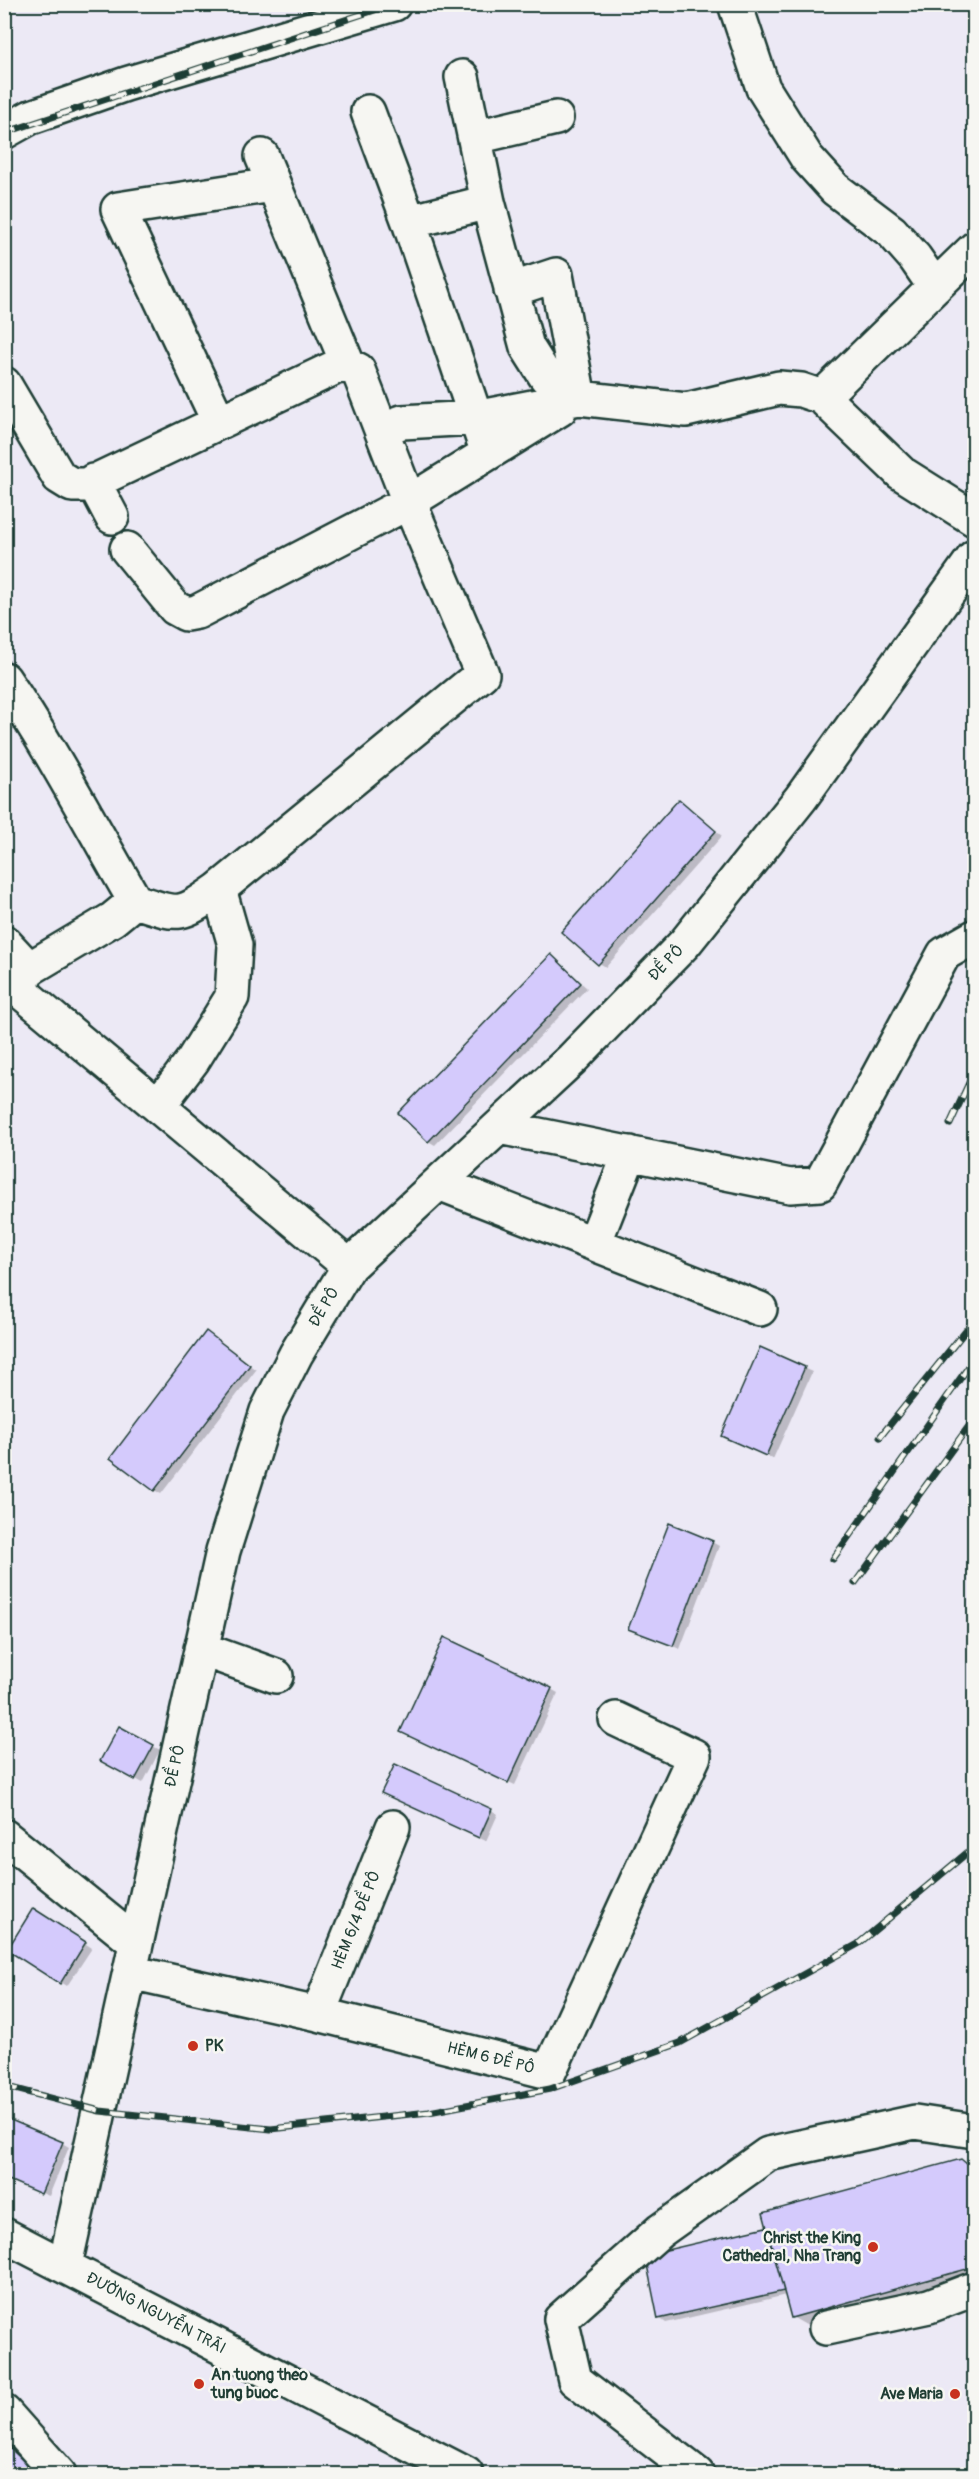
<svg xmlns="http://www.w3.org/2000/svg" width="979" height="2479" viewBox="0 0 979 2479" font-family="Pangolin,sans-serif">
	<rect width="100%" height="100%" fill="#ece9f5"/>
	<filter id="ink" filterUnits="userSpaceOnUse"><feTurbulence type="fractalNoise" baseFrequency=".0167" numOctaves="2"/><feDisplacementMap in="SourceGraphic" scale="12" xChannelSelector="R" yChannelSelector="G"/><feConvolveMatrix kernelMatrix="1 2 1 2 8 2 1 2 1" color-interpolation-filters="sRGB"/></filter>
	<g filter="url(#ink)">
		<!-- shadow -->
		<path fill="#0003" d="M 679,801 L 722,836 L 606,967 L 599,963 Z
			M 551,956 L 587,988 L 435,1145 L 428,1141 Z
			M 213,1337 L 256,1370 L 161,1494 L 154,1490 Z
			M 761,1349 L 812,1372 L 773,1459 L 730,1440 Z
			M 712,1542 L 719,1546 L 680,1649 L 630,1629 Z
			M 551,1689 L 558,1693 L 515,1785 L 409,1735 Z
			M 120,1728 L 160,1750 L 143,1783 L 102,1761 Z
			M 390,1797 L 491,1810 L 498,1814 L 486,1841 Z
			M 41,1914 L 92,1948 L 67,1986 L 61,1982 Z
			M 62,2143 L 69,2147 L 49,2196 L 4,2177 Z
			M 961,2161 L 974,2169 L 974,2290 L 820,2333 L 792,2317 L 786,2295 L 666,2323 L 659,2318 L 766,2229 L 769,2230 Z
			M 4,2443 L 39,2463 L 52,2474 L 4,2474 Z"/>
		<!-- building -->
		<path fill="#d4cafc" stroke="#1f3d34" stroke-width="1.5" d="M 679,799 L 716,831 L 598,965 L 561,932 Z
			M 551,954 L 581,983 L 428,1142 L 398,1113 Z
			M 206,1331 L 250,1365 L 154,1491 L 110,1458 Z
			M 760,1347 L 805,1367 L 766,1456 L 721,1436 Z
			M 669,1523 L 713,1541 L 673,1646 L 628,1629 Z
			M 444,1637 L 552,1688 L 508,1783 L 400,1732 Z
			M 119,1726 L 154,1745 L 135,1780 L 100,1761 Z
			M 395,1764 L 492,1809 L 479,1838 L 381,1793 Z
			M 33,1908 L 86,1942 L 60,1984 L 7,1950 Z
			M 6,2118 L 63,2142 L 41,2194 L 4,2178 L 4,2123 Z
			M 961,2159 L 974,2170 L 974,2267 L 791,2318 L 763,2213 Z
			M 766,2227 L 784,2291 L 658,2319 L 645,2255 Z
			M 4,2443 L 38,2474 L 4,2474 Z"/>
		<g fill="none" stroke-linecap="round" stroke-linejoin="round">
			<!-- minor casing -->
			<g stroke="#1f3d34" stroke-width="38">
				<path id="minor" d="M 735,4 L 763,88 L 807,158 L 835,189 L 892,232 L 915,258 L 935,287
					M 462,77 L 488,202 L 527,347 L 546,377 L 579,398
					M 368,112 L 409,222
					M 4,132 L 31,117 L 126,84 L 394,4
					M 476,137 L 556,118
					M 262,156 L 348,365
					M 511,290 L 556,275 L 579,398
					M 4,384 L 59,477 L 72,485 L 87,485 L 336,367 L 348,365 L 358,370 L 409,502 L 482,674 L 219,889 C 179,917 181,916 135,901
					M 822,397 L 974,249
					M 219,422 L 118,209 L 273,185
					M 382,429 L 402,422 L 475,418 L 579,398 L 686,410 L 779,388 L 801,390 L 822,397 L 901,473 L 974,519
					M 483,439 L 409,222 L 488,202
					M 93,481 L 112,517
					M 127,549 L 175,608 L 186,614 L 197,612 L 409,502 L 560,409
					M 4,679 C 52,750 92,827 135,901 L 113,919 L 29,969 L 22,980 L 25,995 L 349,1266
					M 4,942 L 29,969
					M 158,1106 L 193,1060 L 232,997 L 235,945 L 219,889
					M 499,1127 L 790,1186 L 820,1184 L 944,954 L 974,937
					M 439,1183 L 760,1309
					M 594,1244 L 630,1153
					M 201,1649 L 276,1676
					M 4,1836 L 136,1943
					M 130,1972 L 318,2014 L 549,2072 L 694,1756 L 616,1719
					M 318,2014 L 393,1827
					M 4,2235 L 466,2474
					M 65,2265 L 223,1551 L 267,1411 L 296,1354 L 349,1266 L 572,1059 L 685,943 L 801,798 L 974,557
					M 826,2328 L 929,2306 L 974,2289
					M 4,2412 L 59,2474
					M 697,2474 L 575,2380 L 561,2319 L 660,2231 L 768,2154 L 915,2122 L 974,2131"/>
			</g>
			<!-- minor -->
			<use href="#minor" stroke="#f6f6f2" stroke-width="33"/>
			<!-- rail casing -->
			<g stroke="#1f3d34" stroke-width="7">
				<path id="rail" d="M 4,133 L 393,4
					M 950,1124 L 974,1072
					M 880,1437 L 974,1320
					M 833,1559 L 974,1359
					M 855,1583 L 974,1419
					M 4,2086 L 100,2111 L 271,2129 L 429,2112 L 550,2089 L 680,2043 L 858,1944 L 974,1847"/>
			</g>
			<!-- rail -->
			<use href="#rail" stroke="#f6f6f2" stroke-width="4.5" stroke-dasharray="14" stroke-linecap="butt"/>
		</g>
	</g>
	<!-- markers -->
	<g fill="#c8321e" stroke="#f6f6f2" stroke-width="2">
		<circle cx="193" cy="2046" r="6"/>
		<circle cx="873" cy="2247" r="6"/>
		<circle cx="199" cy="2384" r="6"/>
		<circle cx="955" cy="2394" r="6"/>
	</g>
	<g text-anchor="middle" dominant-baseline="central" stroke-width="5" stroke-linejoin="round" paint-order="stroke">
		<!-- street labels -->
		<g font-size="16" fill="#1f3d34" stroke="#f6f6f2">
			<text transform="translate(666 963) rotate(-46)">ĐỀ PÔ</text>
			<text transform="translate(324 1307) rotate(-59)">ĐỀ PÔ</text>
			<text transform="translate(175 1766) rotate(-77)">ĐỀ PÔ</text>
			<text transform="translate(356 1920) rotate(-68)">HẺM 6/4 ĐỀ PÔ</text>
			<text transform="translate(491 2058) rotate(14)">HẺM 6 ĐỀ PÔ</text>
			<text transform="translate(156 2313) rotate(28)">ĐƯỜNG NGUYỄN TRÃI</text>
		</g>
		<!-- poi labels -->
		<g font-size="16" font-weight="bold" fill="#1f3d34" stroke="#f6f6f2" text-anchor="start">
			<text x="205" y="2046">PK</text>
			<text x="861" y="2238" text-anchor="end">Christ the King<tspan x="861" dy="18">Cathedral, Nha Trang</tspan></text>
			<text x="211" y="2375">An tuong theo<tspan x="211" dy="18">tung buoc</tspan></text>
			<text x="943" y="2394" text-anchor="end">Ave Maria</text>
		</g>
	</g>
	<!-- margin -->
	<rect width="979" height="2479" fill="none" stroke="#f6f6f2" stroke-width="24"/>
	<rect x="12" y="12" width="955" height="2455" fill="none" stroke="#1f3d34" stroke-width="2" filter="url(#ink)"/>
</svg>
